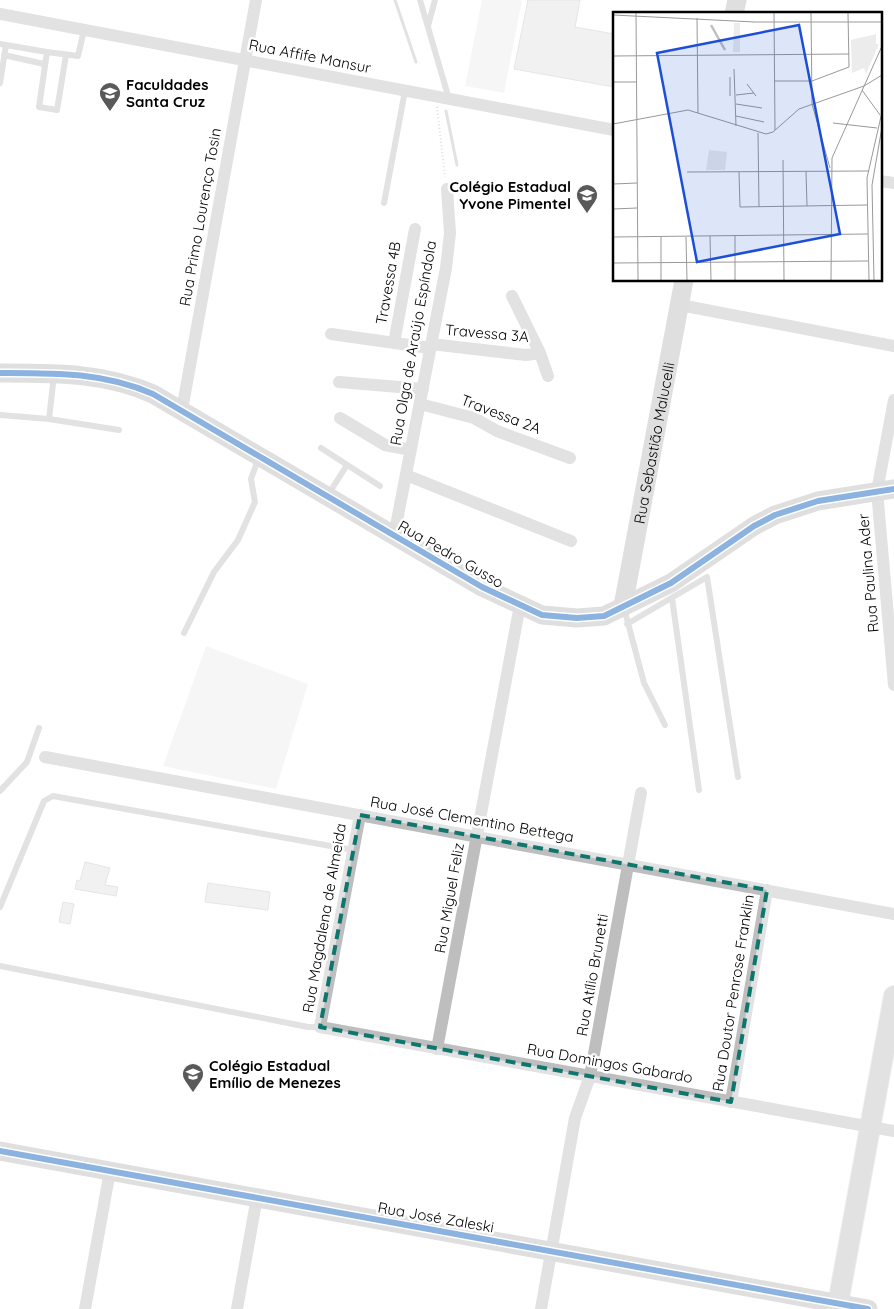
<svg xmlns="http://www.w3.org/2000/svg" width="894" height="1309" viewBox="0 0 894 1309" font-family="Quicksand,sans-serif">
	<rect width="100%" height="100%" fill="#fff"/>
	<!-- green -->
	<path fill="#ececec" d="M 482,0 L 522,0 L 504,93 L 465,86 Z
		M 206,646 L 308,684 L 276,789 L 163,766 Z"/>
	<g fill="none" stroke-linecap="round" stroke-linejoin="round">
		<!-- stream -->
		<path stroke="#bfbfbf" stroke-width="3" d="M 395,0 L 416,62
			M 446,111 L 457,165"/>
	</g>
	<!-- building -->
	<path fill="#dfdfdf" stroke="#c7c7c7" d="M 528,0 L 580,0 L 575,27 L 614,34 L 614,87 L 514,69 Z
		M 85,862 L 110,868 L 105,885 L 118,887 L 116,896 L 75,889 L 77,880 L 80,881 Z
		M 208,883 L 270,892 L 268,910 L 205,902 Z
		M 63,902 L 74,904 L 70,924 L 59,922 Z"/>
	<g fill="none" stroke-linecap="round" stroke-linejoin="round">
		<!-- primary casing -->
		<g stroke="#dbdbdb" stroke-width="22">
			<path id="primary" d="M 837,1309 L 894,996"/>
		</g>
		<!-- path -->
		<path stroke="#b9b9b9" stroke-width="2" stroke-dasharray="1 2.5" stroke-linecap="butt" d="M 437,107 L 445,177"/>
		<!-- lane -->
		<path stroke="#bebebe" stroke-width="6" d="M 420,0 L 449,99
			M 428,26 L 435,0
			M 0,44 L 6,45 L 0,83
			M 6,45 L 47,52
			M 4,55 L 44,64
			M 66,55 L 57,110 L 39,107 L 47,52 L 78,56 L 84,30
			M 384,203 L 405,91
			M 0,415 L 49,419 L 54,375
			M 49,419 L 119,430
			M 321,448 L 380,486
			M 328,495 L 347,465
			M 672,598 L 699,790
			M 624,608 L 644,683 L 665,725
			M 627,624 L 707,577 L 738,777
			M 184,633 L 214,572 L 238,540 L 255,502 L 251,479 L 259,457
			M 0,791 L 27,762 L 39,728
			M 0,907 L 44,801 L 53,796 L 353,850
			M 0,966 L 308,1027 L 320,1027"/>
		<!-- street -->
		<path stroke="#bebebe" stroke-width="12" d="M 0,14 L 614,130
			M 880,181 L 894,183
			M 512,296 L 540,353 L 548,376
			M 680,305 L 894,346
			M 331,334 L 430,348
			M 394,343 L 415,229
			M 431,344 L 526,355 L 540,353
			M 339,382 L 423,389
			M 894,400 L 877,491 L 894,685
			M 420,404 L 474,418 L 497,431 L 570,458
			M 182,410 L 256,0
			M 340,418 L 385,445 L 411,450
			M 406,475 L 571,541
			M 394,536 L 446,268 L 450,233 L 447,189
			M 45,757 L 894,914
			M 360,815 L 320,1027 L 894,1131
			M 437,1049 L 520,605
			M 731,1102 L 767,890
			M 85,1309 L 110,1171
			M 237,1309 L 257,1197
			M 541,1309 L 575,1118 L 590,1076 L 641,793"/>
		<!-- secondary -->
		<g stroke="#b8b8b8" stroke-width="19">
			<path d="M 734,14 L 737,0"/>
			<path d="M 0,373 C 53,373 103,372 153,394 L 482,587 L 542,615 L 577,618 L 604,616 L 671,583 L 754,526 L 775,515 L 818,501 L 894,489"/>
			<path id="s1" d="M 623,606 L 684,280"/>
			<path d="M 0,1151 L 868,1309"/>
		</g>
		<!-- primary -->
		<use href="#primary" stroke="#bebebe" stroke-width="20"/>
		<!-- cycleway casing -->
		<g stroke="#fff" stroke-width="9">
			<path id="cycleway" d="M 0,373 C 53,373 103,372 153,394 L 482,587 L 542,615 L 577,618 L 604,616 L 671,583 L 754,526 L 775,515 L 818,501 L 894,489
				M 0,1151 L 868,1309"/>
		</g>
		<!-- cycleway -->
		<use href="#cycleway" stroke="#0057b8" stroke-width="6"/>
	</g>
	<!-- marked area -->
	<path d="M0 0H894V1309H0ZM 360,815 L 767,890 L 731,1102 L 320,1027 Z" fill="#fff" fill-opacity=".55" fill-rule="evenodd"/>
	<path fill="none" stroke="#0f766e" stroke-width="4" stroke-dasharray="10 6" stroke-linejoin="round" d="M 360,815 L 767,890 L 731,1102 L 320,1027 Z"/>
	<!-- icons -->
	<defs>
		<g id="university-pin" transform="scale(1.125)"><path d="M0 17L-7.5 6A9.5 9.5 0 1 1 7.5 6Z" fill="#595959" stroke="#fff"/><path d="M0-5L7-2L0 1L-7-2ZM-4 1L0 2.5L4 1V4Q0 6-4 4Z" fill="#fff"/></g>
		<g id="school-pin" transform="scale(1.125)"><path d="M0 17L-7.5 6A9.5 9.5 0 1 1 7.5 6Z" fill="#595959" stroke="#fff"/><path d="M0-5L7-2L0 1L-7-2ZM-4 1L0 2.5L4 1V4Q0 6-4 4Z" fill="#fff"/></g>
	</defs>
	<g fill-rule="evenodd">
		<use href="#university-pin" x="110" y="93"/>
		<use href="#school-pin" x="587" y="195"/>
		<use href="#school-pin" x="193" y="1074"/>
	</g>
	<g text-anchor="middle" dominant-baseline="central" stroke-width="5" stroke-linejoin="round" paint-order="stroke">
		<!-- street labels -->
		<g font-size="15" fill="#000" stroke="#fff">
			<text transform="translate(310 56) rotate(11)">Rua Affife Mansur</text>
			<text transform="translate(200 217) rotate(-80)">Rua Primo Lourenço Tosin</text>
			<text transform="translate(388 283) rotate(-80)">Travessa 4B</text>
			<text transform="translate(487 333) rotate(5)">Travessa 3A</text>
			<text transform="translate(413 343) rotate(-80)">Rua Olga de Araújo Espíndola</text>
			<text transform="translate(501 414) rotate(21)">Travessa 2A</text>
			<text stroke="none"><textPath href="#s1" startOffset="166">Rua Sebastião Malucelli</textPath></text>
			<text transform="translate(451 554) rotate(30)">Rua Pedro Gusso</text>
			<text transform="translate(868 573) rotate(-95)">Rua Paulina Ader</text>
			<text transform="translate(472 819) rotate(10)">Rua José Clementino Bettega</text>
			<text transform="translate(449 898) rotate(-80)">Rua Miguel Feliz</text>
			<text transform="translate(324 918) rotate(-80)">Rua Magdalena de Almeida</text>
			<text transform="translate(592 975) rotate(-80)">Rua Atílio Brunetti</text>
			<text transform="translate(733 993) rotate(-81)">Rua Doutor Penrose Franklin</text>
			<text transform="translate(610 1063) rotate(10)">Rua Domingos Gabardo</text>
			<text transform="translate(436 1217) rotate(10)">Rua José Zaleski</text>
		</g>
		<!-- poi labels -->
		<g font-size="15" font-weight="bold" fill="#000" stroke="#fff" text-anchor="start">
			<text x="126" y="84">Faculdades<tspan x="126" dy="17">Santa Cruz</tspan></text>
			<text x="571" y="186" text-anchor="end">Colégio Estadual<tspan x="571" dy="17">Yvone Pimentel</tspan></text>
			<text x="209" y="1065">Colégio Estadual<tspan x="209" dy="17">Emílio de Menezes</tspan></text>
		</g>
	</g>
	<!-- overview -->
	<g transform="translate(613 12)">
		<rect width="269" height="269" fill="#fff"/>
		<path d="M 121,11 L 127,11 L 127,40 L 120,40 ZM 263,22 L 263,32 L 266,32 L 253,62 L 251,56 L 239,61 L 238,28 ZM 96,138 L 114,140 L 112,158 L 93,158 Z" fill="#ececec"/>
		<path fill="none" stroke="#bfbfbf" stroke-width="2.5" d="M 98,13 L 112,38"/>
		<path fill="none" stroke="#999" stroke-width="1" d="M 23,1 L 25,268M 161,1 L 162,118M 198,1 L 199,92 L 217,156M 0,3 L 142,10 L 269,10M 84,6 L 85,101M 0,44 L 236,42M 121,57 L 123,114M 117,65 L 117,84M 161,69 L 199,69 L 236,55 L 235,1M 0,70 L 23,70M 134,72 L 143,84M 251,74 L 269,63M 249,78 L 267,103M 123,83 L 141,81M 123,92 L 149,96M 123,104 L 151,110M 220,111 L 264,116M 0,112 L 75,98 L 153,122 L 160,120 L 186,97 L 251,74M 145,121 L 146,195M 170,148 L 171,268M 193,159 L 194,194M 74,160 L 255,159M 126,160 L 127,195 L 254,193M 0,172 L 24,171M 0,197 L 24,196M 97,224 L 98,268M 122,224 L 122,268M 0,225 L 255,222M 48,225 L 48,268M 73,225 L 74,268M 0,251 L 255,249M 218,268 L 219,146 L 269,34M 256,268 L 254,166 L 269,100M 261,268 L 259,173 L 269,115"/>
		<path fill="#1d4ed8" fill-opacity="0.15" stroke="#1d4ed8" stroke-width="2.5" d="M 186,13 L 227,222 L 84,250 L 44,41 Z"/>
		<rect width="269" height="269" fill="none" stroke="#000" stroke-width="2.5"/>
	</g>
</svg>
